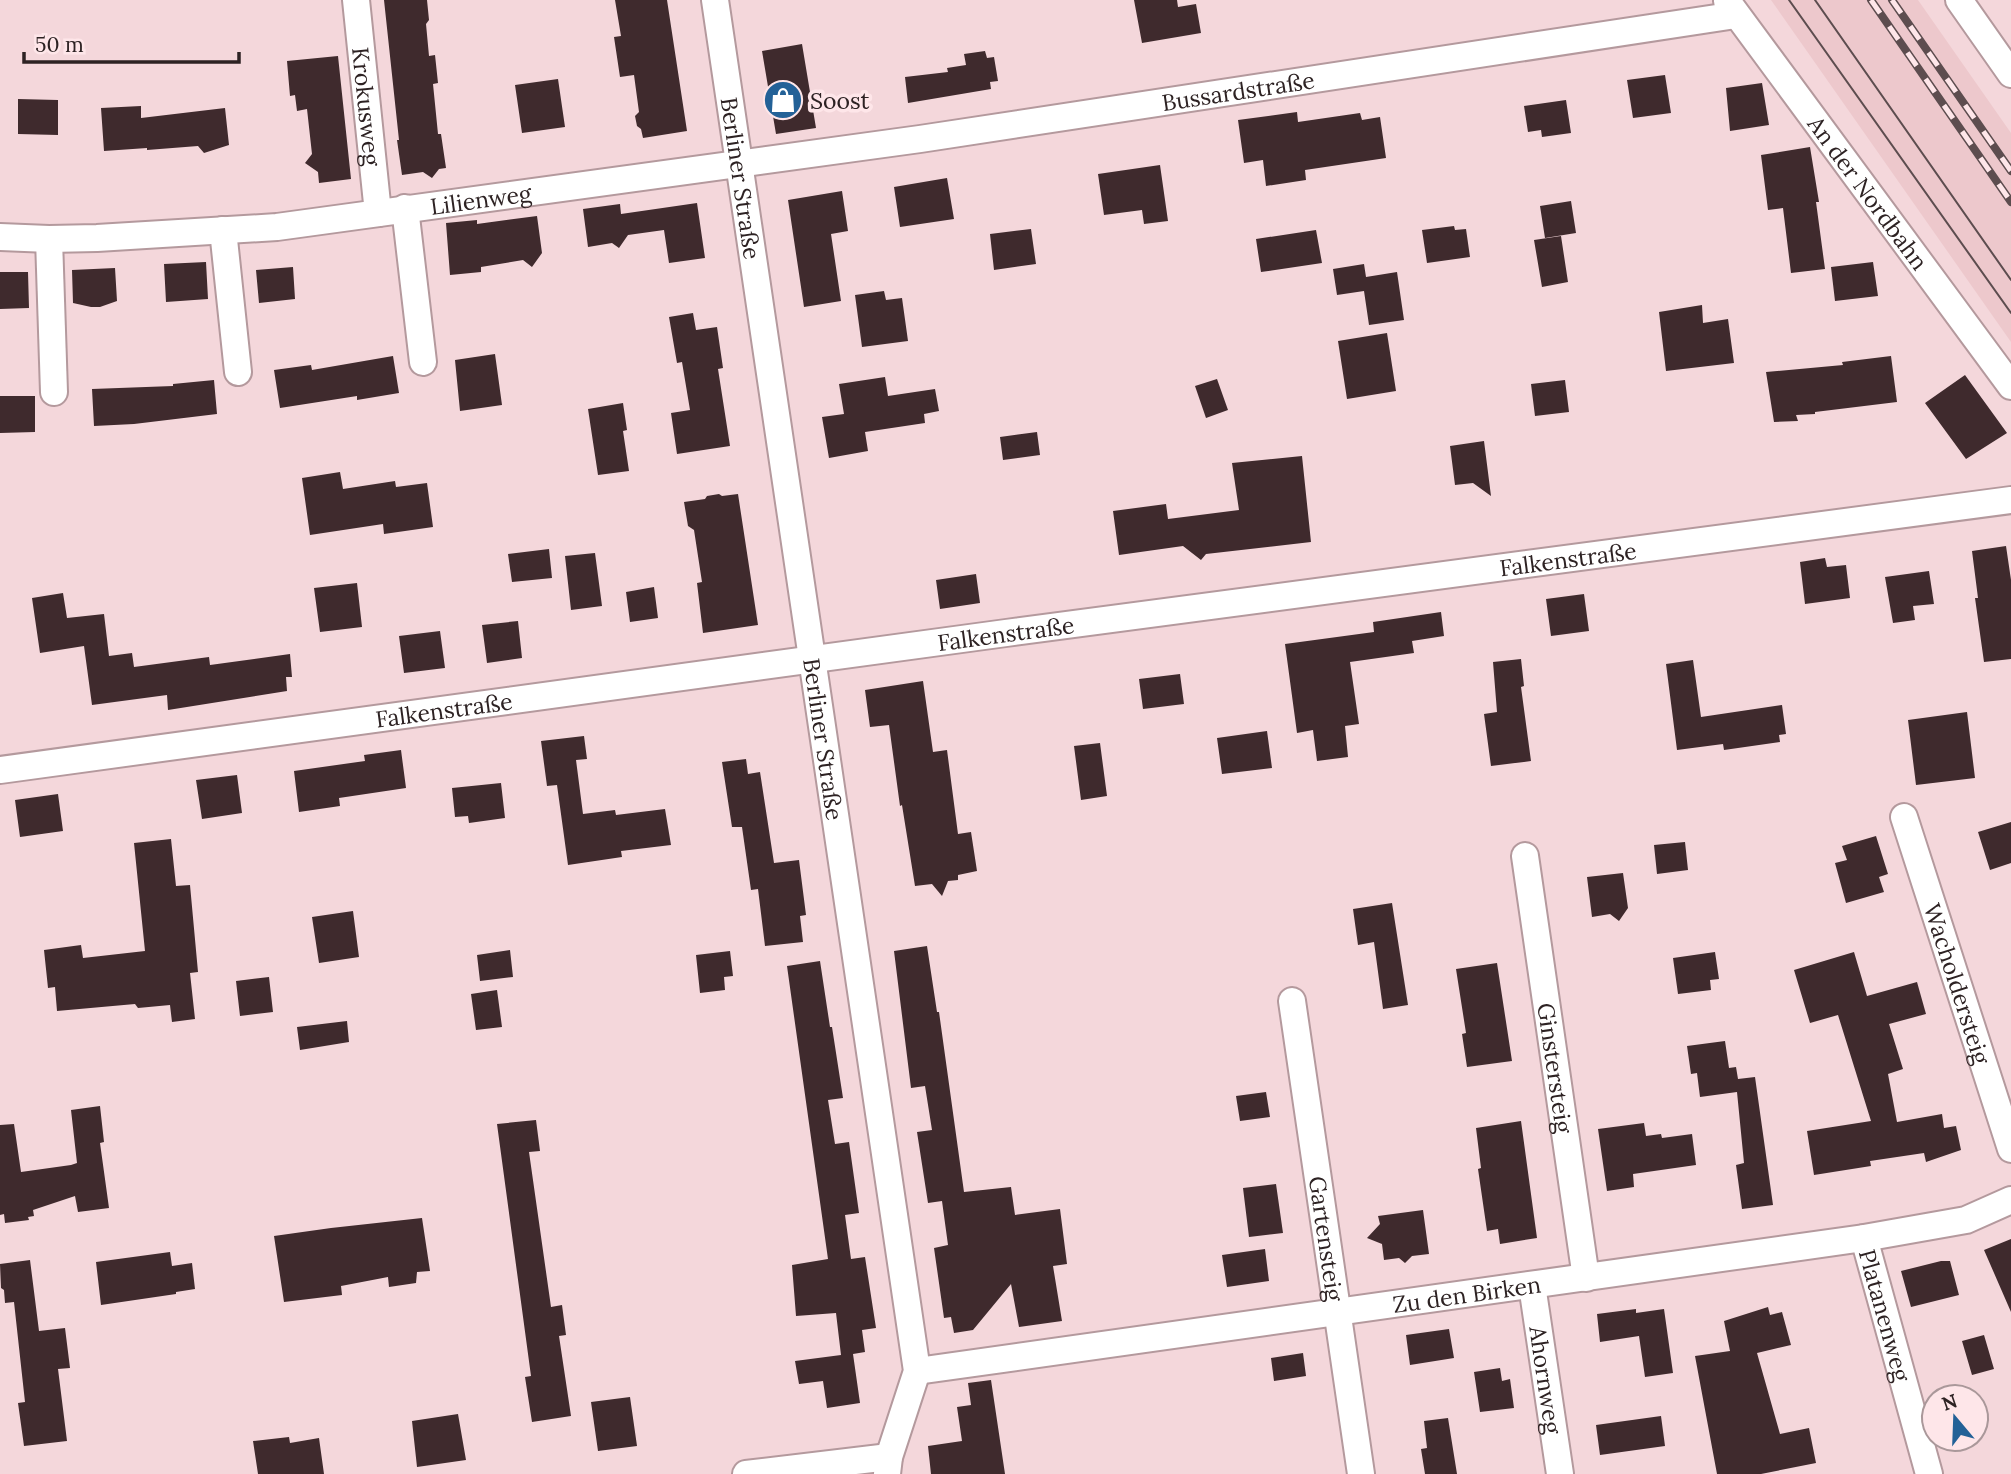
<svg xmlns="http://www.w3.org/2000/svg" width="2011" height="1474" viewBox="0 0 2011 1474" font-family="Lora,serif">
	<rect width="100%" height="100%" fill="#f4d7db"/>
	<!-- built -->
	<path fill="#edc8cc" d="M 1771,0 L 1918,0 L 2011,133 L 2011,342 Z"/>
	<!-- building -->
	<path fill="#3f2a2d" d="M 384,0 L 427,0 L 429,20 L 426,24 L 429,56 L 435,55 L 438,83 L 433,84 L 438,134 L 441,134 L 446,168 L 439,169 L 432,178 L 423,172 L 402,175 L 397,140 L 399,140 Z
		M 615,0 L 667,0 L 687,131 L 643,138 L 641,129 L 637,126 L 635,116 L 639,112 L 634,75 L 620,77 L 614,37 L 621,36 Z
		M 1134,0 L 1177,0 L 1178,7 L 1196,4 L 1201,33 L 1142,43 Z
		M 802,44 L 816,128 L 776,134 L 762,51 Z
		M 985,51 L 987,58 L 994,57 L 998,81 L 990,82 L 991,89 L 908,103 L 905,77 L 948,72 L 947,68 L 966,65 L 964,54 Z
		M 338,56 L 351,179 L 319,183 L 318,172 L 305,163 L 312,154 L 307,109 L 297,111 L 295,95 L 290,96 L 287,61 Z
		M 1665,75 L 1671,113 L 1633,118 L 1627,80 Z
		M 558,79 L 565,127 L 522,133 L 515,85 Z
		M 1762,83 L 1769,125 L 1730,131 L 1726,88 Z
		M 18,99 L 58,100 L 58,135 L 18,134 Z
		M 1566,100 L 1571,133 L 1542,137 L 1541,130 L 1528,132 L 1524,106 Z
		M 141,106 L 141,118 L 225,108 L 229,145 L 204,153 L 198,146 L 147,150 L 147,148 L 104,151 L 101,108 Z
		M 1297,112 L 1298,122 L 1360,113 L 1362,120 L 1380,117 L 1386,158 L 1305,170 L 1306,180 L 1266,186 L 1263,160 L 1244,163 L 1238,120 Z
		M 1810,147 L 1819,202 L 1816,202 L 1825,269 L 1791,273 L 1783,208 L 1768,210 L 1761,155 Z
		M 1160,165 L 1168,221 L 1144,224 L 1142,210 L 1104,215 L 1098,174 Z
		M 947,178 L 954,219 L 900,227 L 894,187 Z
		M 842,191 L 848,231 L 831,234 L 841,301 L 804,307 L 788,200 Z
		M 1571,201 L 1576,233 L 1545,238 L 1540,206 Z
		M 697,203 L 705,258 L 669,263 L 664,230 L 628,235 L 619,248 L 612,243 L 588,247 L 583,209 L 620,204 L 621,214 Z
		M 537,216 L 542,253 L 532,267 L 523,260 L 481,267 L 481,272 L 450,275 L 446,223 L 477,220 L 477,224 Z
		M 1454,226 L 1455,230 L 1466,229 L 1470,257 L 1427,263 L 1422,230 Z
		M 1031,229 L 1036,264 L 994,270 L 990,234 Z
		M 1316,230 L 1322,263 L 1261,272 L 1256,239 Z
		M 1561,236 L 1568,282 L 1542,287 L 1534,240 Z
		M 206,262 L 208,299 L 166,302 L 164,264 Z
		M 1873,262 L 1878,296 L 1835,301 L 1831,267 Z
		M 1364,264 L 1366,277 L 1397,272 L 1404,320 L 1369,325 L 1364,291 L 1337,295 L 1333,269 Z
		M 293,267 L 295,299 L 259,303 L 256,270 Z
		M 115,268 L 117,301 L 100,307 L 91,307 L 73,303 L 72,270 Z
		M 0,272 L 28,272 L 29,308 L 0,309 Z
		M 884,291 L 886,300 L 902,298 L 908,341 L 862,347 L 855,295 Z
		M 1702,305 L 1703,323 L 1728,319 L 1734,363 L 1666,371 L 1659,312 Z
		M 693,313 L 696,330 L 717,327 L 723,368 L 718,369 L 730,446 L 677,454 L 671,413 L 690,410 L 682,362 L 677,363 L 669,317 Z
		M 1387,333 L 1396,391 L 1347,399 L 1338,341 Z
		M 495,354 L 502,405 L 460,411 L 455,360 Z
		M 393,356 L 399,393 L 357,400 L 357,396 L 280,408 L 274,370 L 311,365 L 312,370 Z
		M 1891,356 L 1897,402 L 1815,412 L 1815,414 L 1796,415 L 1798,421 L 1774,422 L 1766,372 L 1843,365 L 1842,362 Z
		M 1965,375 L 2007,433 L 1966,459 L 1925,403 Z
		M 885,377 L 888,396 L 935,389 L 939,411 L 924,414 L 925,423 L 865,432 L 868,451 L 829,458 L 822,417 L 844,414 L 839,384 Z
		M 1217,379 L 1228,410 L 1206,418 L 1195,386 Z
		M 214,380 L 217,414 L 134,424 L 94,426 L 92,389 L 173,386 L 173,384 Z
		M 1565,380 L 1569,412 L 1535,416 L 1531,384 Z
		M 0,396 L 35,396 L 35,432 L 0,433 Z
		M 623,403 L 627,430 L 623,431 L 629,471 L 598,475 L 588,409 Z
		M 1037,432 L 1040,455 L 1003,460 L 1000,437 Z
		M 1484,441 L 1491,496 L 1473,483 L 1455,485 L 1450,446 Z
		M 1302,456 L 1311,542 L 1206,554 L 1201,560 L 1183,546 L 1119,555 L 1113,511 L 1166,504 L 1168,519 L 1239,510 L 1232,463 Z
		M 340,472 L 343,489 L 395,481 L 396,487 L 427,483 L 433,527 L 384,534 L 383,524 L 310,535 L 302,478 Z
		M 719,494 L 722,496 L 738,494 L 758,625 L 703,633 L 697,583 L 702,582 L 694,530 L 688,526 L 684,502 L 705,499 L 707,496 Z
		M 2006,546 L 2011,580 L 2011,659 L 1984,662 L 1975,598 L 1978,598 L 1972,551 Z
		M 549,549 L 552,578 L 512,582 L 508,554 Z
		M 595,553 L 602,606 L 571,610 L 565,556 Z
		M 1825,558 L 1827,567 L 1846,565 L 1850,598 L 1805,604 L 1800,562 Z
		M 1929,571 L 1934,604 L 1913,606 L 1915,620 L 1893,623 L 1885,577 Z
		M 976,574 L 980,603 L 940,609 L 936,580 Z
		M 357,583 L 362,627 L 320,632 L 314,588 Z
		M 654,587 L 658,618 L 630,622 L 626,592 Z
		M 63,593 L 67,618 L 104,614 L 109,656 L 132,653 L 134,667 L 209,657 L 210,665 L 290,654 L 292,677 L 286,677 L 287,691 L 168,710 L 167,695 L 92,705 L 84,646 L 40,653 L 32,598 Z
		M 1584,594 L 1589,631 L 1551,636 L 1546,599 Z
		M 1441,612 L 1444,636 L 1412,641 L 1414,653 L 1350,662 L 1359,724 L 1345,726 L 1348,757 L 1317,761 L 1313,730 L 1297,733 L 1285,644 L 1374,632 L 1373,622 Z
		M 518,621 L 522,658 L 487,663 L 482,625 Z
		M 440,631 L 445,668 L 404,673 L 399,636 Z
		M 1521,659 L 1524,686 L 1521,687 L 1531,761 L 1491,766 L 1484,714 L 1497,712 L 1493,662 Z
		M 1693,660 L 1701,717 L 1782,705 L 1786,734 L 1779,735 L 1780,742 L 1724,750 L 1723,744 L 1677,750 L 1666,664 Z
		M 1180,674 L 1184,704 L 1143,709 L 1139,679 Z
		M 923,681 L 933,752 L 947,750 L 958,834 L 971,832 L 977,871 L 958,875 L 958,880 L 948,881 L 942,896 L 932,884 L 915,886 L 902,805 L 900,806 L 889,725 L 870,727 L 865,690 Z
		M 1967,712 L 1975,778 L 1916,785 L 1908,720 Z
		M 1267,731 L 1272,768 L 1222,774 L 1217,738 Z
		M 584,736 L 587,759 L 576,760 L 583,814 L 615,810 L 616,815 L 665,809 L 671,845 L 621,851 L 622,857 L 568,865 L 557,785 L 547,786 L 541,741 Z
		M 1100,743 L 1107,796 L 1081,800 L 1074,746 Z
		M 401,750 L 406,788 L 339,798 L 340,806 L 299,812 L 294,771 L 365,761 L 364,755 Z
		M 746,759 L 748,774 L 760,772 L 774,863 L 799,860 L 806,915 L 800,916 L 803,942 L 765,946 L 758,889 L 751,890 L 742,827 L 732,827 L 722,762 Z
		M 237,775 L 242,813 L 202,819 L 196,780 Z
		M 501,783 L 505,818 L 469,823 L 468,816 L 455,817 L 452,788 Z
		M 58,794 L 63,831 L 20,837 L 15,800 Z
		M 2011,822 L 2011,863 L 1990,870 L 1978,832 Z
		M 1876,836 L 1888,874 L 1879,877 L 1884,892 L 1846,903 L 1835,863 L 1847,860 L 1842,846 Z
		M 171,839 L 176,886 L 190,885 L 198,972 L 190,973 L 195,1019 L 172,1022 L 170,1005 L 138,1008 L 135,1004 L 57,1011 L 55,987 L 48,988 L 44,950 L 81,945 L 83,958 L 145,951 L 134,843 Z
		M 1685,842 L 1688,870 L 1657,874 L 1654,845 Z
		M 1623,873 L 1628,908 L 1619,921 L 1610,914 L 1592,917 L 1587,877 Z
		M 1392,903 L 1408,1005 L 1383,1009 L 1374,942 L 1358,945 L 1353,909 Z
		M 353,911 L 359,957 L 319,963 L 312,917 Z
		M 927,946 L 937,1012 L 939,1012 L 964,1192 L 1011,1187 L 1015,1215 L 1060,1209 L 1067,1264 L 1053,1266 L 1062,1321 L 1019,1327 L 1011,1284 L 973,1330 L 954,1333 L 951,1317 L 944,1318 L 934,1248 L 948,1245 L 942,1201 L 928,1203 L 917,1132 L 932,1130 L 925,1086 L 911,1088 L 894,951 Z
		M 510,950 L 513,977 L 480,981 L 477,955 Z
		M 730,951 L 733,976 L 724,977 L 725,990 L 700,993 L 696,955 Z
		M 1715,952 L 1719,979 L 1710,980 L 1711,990 L 1678,994 L 1673,958 Z
		M 1854,952 L 1867,996 L 1917,982 L 1926,1014 L 1889,1024 L 1903,1069 L 1888,1074 L 1897,1122 L 1942,1114 L 1944,1128 L 1956,1126 L 1961,1150 L 1926,1162 L 1924,1153 L 1870,1161 L 1871,1166 L 1814,1175 L 1807,1131 L 1871,1121 L 1838,1015 L 1810,1023 L 1794,970 Z
		M 820,961 L 830,1027 L 832,1027 L 843,1098 L 828,1100 L 835,1144 L 849,1142 L 859,1213 L 845,1215 L 851,1259 L 865,1257 L 876,1328 L 862,1330 L 865,1352 L 853,1354 L 860,1403 L 827,1408 L 823,1381 L 799,1384 L 795,1361 L 841,1355 L 836,1313 L 796,1316 L 792,1265 L 828,1259 L 787,966 Z
		M 1497,963 L 1512,1061 L 1467,1067 L 1462,1034 L 1466,1033 L 1456,969 Z
		M 269,977 L 273,1012 L 240,1016 L 236,981 Z
		M 497,990 L 502,1027 L 476,1030 L 471,994 Z
		M 347,1021 L 349,1042 L 300,1050 L 297,1027 Z
		M 1725,1041 L 1729,1068 L 1736,1067 L 1738,1079 L 1755,1077 L 1773,1205 L 1742,1209 L 1736,1165 L 1744,1163 L 1737,1092 L 1700,1097 L 1697,1073 L 1691,1074 L 1687,1046 Z
		M 1266,1092 L 1270,1117 L 1240,1121 L 1236,1096 Z
		M 100,1106 L 104,1142 L 100,1143 L 109,1208 L 78,1212 L 75,1196 L 33,1210 L 34,1216 L 28,1217 L 29,1220 L 5,1223 L 4,1214 L 0,1215 L 0,1125 L 14,1124 L 21,1172 L 71,1165 L 77,1163 L 71,1110 Z
		M 536,1120 L 540,1151 L 529,1152 L 551,1307 L 562,1305 L 566,1335 L 559,1336 L 571,1416 L 532,1422 L 525,1377 L 531,1376 L 497,1124 Z
		M 1521,1121 L 1537,1238 L 1500,1244 L 1498,1229 L 1487,1231 L 1478,1169 L 1481,1168 L 1476,1128 Z
		M 1644,1123 L 1646,1136 L 1661,1134 L 1662,1138 L 1692,1134 L 1696,1165 L 1633,1174 L 1634,1187 L 1607,1191 L 1598,1129 Z
		M 1276,1184 L 1283,1233 L 1249,1237 L 1243,1188 Z
		M 1423,1210 L 1429,1254 L 1412,1256 L 1405,1263 L 1399,1258 L 1384,1260 L 1382,1244 L 1367,1238 L 1380,1224 L 1378,1216 Z
		M 422,1218 L 430,1271 L 417,1272 L 416,1283 L 389,1287 L 388,1277 L 341,1286 L 342,1295 L 284,1302 L 274,1236 L 331,1228 Z
		M 2011,1239 L 2011,1312 L 1984,1250 Z
		M 1265,1249 L 1269,1281 L 1227,1287 L 1222,1255 Z
		M 170,1252 L 172,1266 L 192,1263 L 195,1289 L 176,1292 L 176,1294 L 101,1305 L 96,1262 Z
		M 30,1260 L 39,1331 L 65,1328 L 70,1368 L 58,1369 L 67,1441 L 24,1446 L 18,1403 L 25,1402 L 14,1302 L 5,1303 L 4,1290 L 1,1288 L 0,1264 Z
		M 1941,1261 L 1950,1261 L 1959,1295 L 1911,1307 L 1901,1271 Z
		M 1768,1307 L 1770,1315 L 1782,1312 L 1791,1345 L 1757,1353 L 1780,1434 L 1809,1428 L 1816,1463 L 1761,1474 L 1717,1474 L 1695,1356 L 1730,1351 L 1724,1321 Z
		M 1636,1309 L 1636,1313 L 1664,1309 L 1673,1373 L 1645,1377 L 1639,1336 L 1600,1342 L 1597,1314 Z
		M 1449,1329 L 1454,1358 L 1410,1365 L 1406,1335 Z
		M 1984,1335 L 1994,1369 L 1972,1375 L 1962,1341 Z
		M 1303,1353 L 1306,1376 L 1274,1381 L 1271,1358 Z
		M 1500,1368 L 1502,1381 L 1510,1379 L 1514,1408 L 1480,1412 L 1474,1372 Z
		M 991,1380 L 1005,1474 L 931,1474 L 928,1446 L 962,1441 L 957,1407 L 971,1405 L 968,1383 Z
		M 630,1397 L 637,1446 L 598,1451 L 591,1402 Z
		M 458,1414 L 466,1460 L 417,1467 L 412,1421 Z
		M 1661,1416 L 1665,1446 L 1600,1455 L 1596,1425 Z
		M 1448,1418 L 1457,1474 L 1425,1474 L 1421,1449 L 1427,1448 L 1424,1421 Z
		M 289,1437 L 290,1443 L 319,1438 L 324,1474 L 258,1474 L 253,1441 Z"/>
	<g fill="none" stroke-linecap="round" stroke-linejoin="round">
		<!-- street casing -->
		<g stroke="#b4999d" stroke-width="30">
			<g id="street">
				<path id="s1" d="M 356,0 L 378,213"/>
				<path id="s2" d="M 715,0 L 917,1371 L 889,1457 L 887,1474"/>
				<path d="M 1959,0 L 2011,74"/>
				<path id="s3" d="M 1727,1 L 2011,386"/>
				<path d="M 405,208 L 423,362"/>
				<path d="M 223,230 L 238,372"/>
				<path id="s4" d="M 0,237 L 49,239 L 97,238 L 277,227 L 920,139 L 1736,15"/>
				<path d="M 49,239 L 54,392"/>
				<path id="s5" d="M 0,770 L 1006,633 L 2011,500"/>
				<path id="s6" d="M 1904,817 L 2011,1149"/>
				<path id="s7" d="M 1525,856 L 1586,1278"/>
				<path id="s8" d="M 1292,1001 L 1361,1474"/>
				<path id="s9" d="M 1864,1238 L 1929,1474"/>
				<path id="s10" d="M 1532,1285 L 1560,1474"/>
				<path id="s11" d="M 917,1371 L 1864,1238 L 1966,1220 L 2011,1200"/>
				<path d="M 746,1474 L 889,1457"/>
			</g>
		</g>
		<!-- street -->
		<use href="#street" stroke="#fff" stroke-width="26"/>
		<!-- tram -->
		<path stroke="#5d4d4f" stroke-width="2" d="M 1789,0 L 2011,313
			M 1815,0 L 2011,280"/>
		<!-- rail casing -->
		<g stroke="#5d4d4f" stroke-width="8">
			<path id="rail" d="M 1871,0 L 2011,202
				M 1892,0 L 2011,171"/>
		</g>
		<!-- rail -->
		<use href="#rail" stroke="#fee6e9" stroke-width="5" stroke-dasharray="16" stroke-linecap="butt"/>
	</g>
	<!-- icons -->
	<defs>
		<g id="shop-disc" transform="scale(2.0125)"><circle r="9.5" fill="#236197" stroke="#fee6e9"/><path d="M-5-2.5h2.3a2.7 3.5 0 0 1 5.4 0H5L5.5 6h-11ZM-1.5-2.5h3a1.5 2.3 0 0 0-3 0Z" fill="#fff"/></g>
	</defs>
	<g fill-rule="evenodd">
		<use href="#shop-disc" x="783" y="100"/>
	</g>
	<g text-anchor="middle" dominant-baseline="central" stroke-width="7" stroke-linejoin="round" paint-order="stroke">
		<!-- street labels -->
		<g font-size="23" fill="#2d2223" stroke="#fee6e9">
			<text stroke="none"><textPath href="#s4" startOffset="1248">Bussardstraße</textPath></text>
			<text stroke="none"><textPath href="#s1" startOffset="107">Krokusweg</textPath></text>
			<text stroke="none"><textPath href="#s2" startOffset="180">Berliner Straße</textPath></text>
			<text stroke="none"><textPath href="#s3" startOffset="238">An der Nordbahn</textPath></text>
			<text stroke="none"><textPath href="#s4" startOffset="483">Lilienweg</textPath></text>
			<text stroke="none"><textPath href="#s5" startOffset="1582">Falkenstraße</textPath></text>
			<text stroke="none"><textPath href="#s5" startOffset="1015">Falkenstraße</textPath></text>
			<text stroke="none"><textPath href="#s5" startOffset="448">Falkenstraße</textPath></text>
			<text stroke="none"><textPath href="#s2" startOffset="747">Berliner Straße</textPath></text>
			<text stroke="none"><textPath href="#s6" startOffset="175">Wacholdersteig</textPath></text>
			<text stroke="none"><textPath href="#s7" startOffset="214">Ginstersteig</textPath></text>
			<text stroke="none"><textPath href="#s8" startOffset="240">Gartensteig</textPath></text>
			<text stroke="none"><textPath href="#s11" startOffset="555">Zu den Birken</textPath></text>
			<text stroke="none"><textPath href="#s9" startOffset="80">Platanenweg</textPath></text>
			<text stroke="none"><textPath href="#s10" startOffset="96">Ahornweg</textPath></text>
		</g>
		<!-- poi labels -->
		<g font-size="23" fill="#2d2223" stroke="#fee6e9" text-anchor="start">
			<text x="810" y="100">Soost</text>
		</g>
	</g>
	<!-- north arrow -->
	<g transform="translate(1955 1418) rotate(341)"><circle r="33" fill="#fee6e9" stroke="#aa989a" stroke-width="2"/>
	<path d="M0-5L12 26L0 18L-12 26Z" fill="#236197"/>
	<text y="-10" font-size="19" font-weight="bold" text-anchor="middle" fill="#2d2223">N</text>
	</g>
	<!-- scale -->
	<path d="M24 52v10h215v-10" fill="none" stroke="#2d2223" stroke-width="3.5"/>
	<text x="35" y="52" font-size="21" fill="#2d2223" stroke="#fee6e9" stroke-width="5" paint-order="stroke">50 m</text>
</svg>
